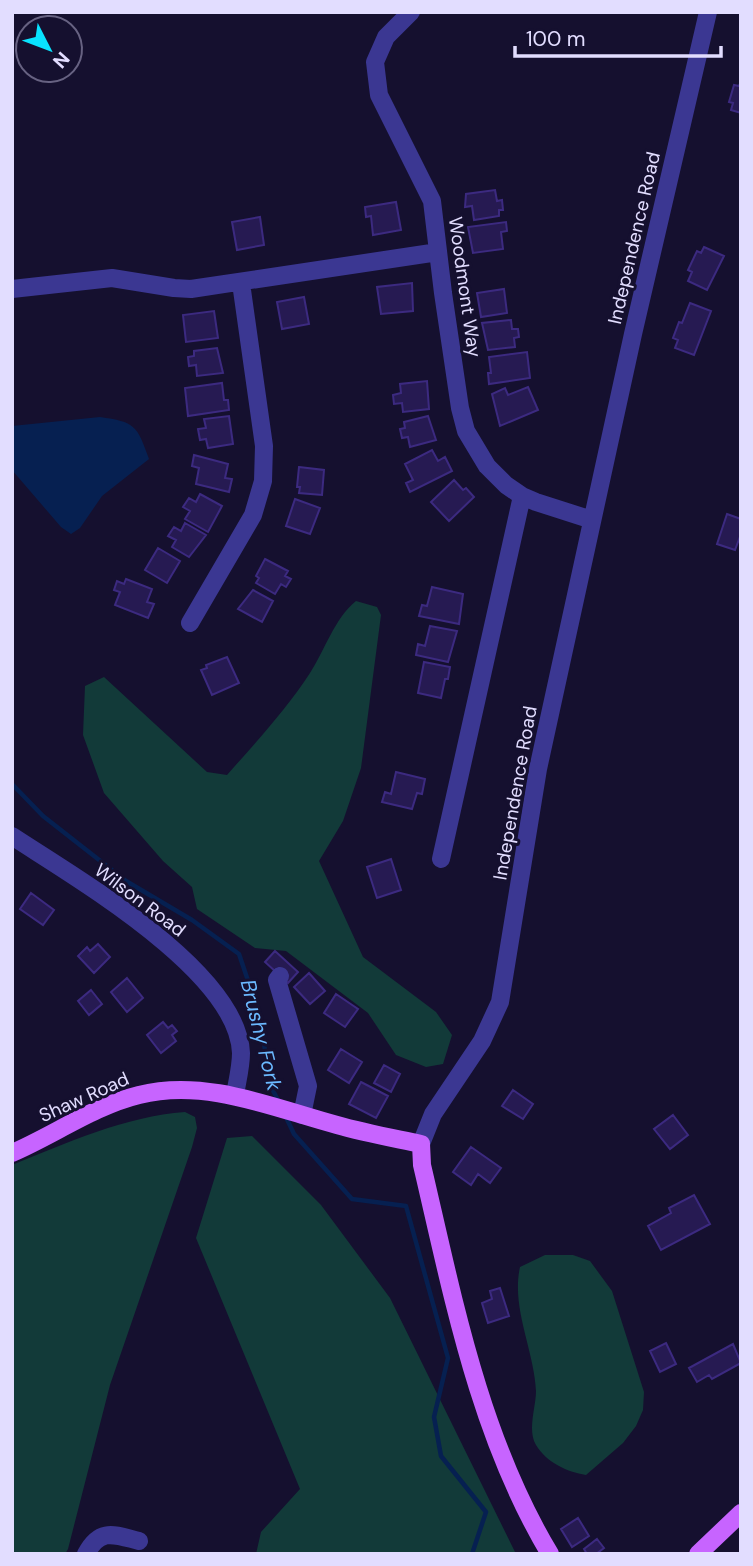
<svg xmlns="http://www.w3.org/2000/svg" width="753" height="1566" viewBox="0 0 753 1566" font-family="'DM Sans',sans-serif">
	<rect width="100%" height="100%" fill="#15102f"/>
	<!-- green -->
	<path fill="#123a39" d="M 356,601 L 377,607 L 381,615 L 361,768 L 343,821 L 319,861 L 363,957 L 436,1012 L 452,1035 L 443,1064 L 426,1067 L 396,1055 L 368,1013 L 286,951 L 255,948 L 197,909 L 192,887 L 163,861 L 104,793 L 83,735 L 85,686 L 104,677 L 207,772 L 227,775 C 256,742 286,710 310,673 C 325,650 334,619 356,601 Z
		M 185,1112 L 195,1117 L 197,1128 L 192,1147 L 110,1385 L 68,1549 L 65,1554 L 12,1554 L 12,1165 C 67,1143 126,1116 185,1112 Z
		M 252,1136 L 321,1205 L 390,1298 L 516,1554 L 256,1554 L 261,1532 L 300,1489 L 196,1238 L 227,1138 Z
		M 545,1255 L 573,1255 L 590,1261 L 612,1291 L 644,1392 L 643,1410 L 636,1426 L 623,1443 L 586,1475 C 567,1472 546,1462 536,1445 C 527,1430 536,1407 536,1391 C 534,1350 511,1308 520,1267 Z"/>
	<!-- water -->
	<path fill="#062051" d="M 100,417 C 135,422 137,425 149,459 L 102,496 L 80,528 L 71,534 L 61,527 L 12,470 L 12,426 Z"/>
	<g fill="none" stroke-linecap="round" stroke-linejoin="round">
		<!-- stream -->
		<path stroke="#062051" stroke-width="4.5" d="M 12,784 L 43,816 L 126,881 L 192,920 L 239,954 L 260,1016 L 270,1085 L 278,1100
			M 285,1115 L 294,1134 L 352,1199 L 406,1206 L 448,1358 L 434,1417 L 441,1456 L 486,1512 L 472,1554"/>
	</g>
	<!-- building -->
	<path fill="#261a52" stroke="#3c2a80" stroke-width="2" d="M 741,81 L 741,113 L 731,110 L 733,103 L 729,102 L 734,85 L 739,86 Z
		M 495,190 L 497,201 L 502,200 L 503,210 L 499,210 L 499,216 L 474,220 L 472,206 L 465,207 L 466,194 Z
		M 396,202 L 401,230 L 373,235 L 371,216 L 366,217 L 365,207 Z
		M 260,217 L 264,245 L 237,250 L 232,222 Z
		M 506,222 L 507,231 L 501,232 L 503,249 L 473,253 L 468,227 Z
		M 704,247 L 724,256 L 707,290 L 688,281 L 692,272 L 688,270 L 697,251 L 701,253 Z
		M 412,283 L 413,311 L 381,314 L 377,287 Z
		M 504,289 L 507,313 L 481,317 L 477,293 Z
		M 304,297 L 309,324 L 282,329 L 277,302 Z
		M 690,303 L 711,311 L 694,355 L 675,348 L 678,340 L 673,338 L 679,322 L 682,323 Z
		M 214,311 L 218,338 L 186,342 L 183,315 Z
		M 511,320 L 512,329 L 518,329 L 519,337 L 514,338 L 515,347 L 488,350 L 482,323 Z
		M 217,348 L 223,373 L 197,376 L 196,365 L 189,366 L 188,357 L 194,356 L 194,351 Z
		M 527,352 L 530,378 L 489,384 L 488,373 L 491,373 L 489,357 Z
		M 427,381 L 429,409 L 403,412 L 402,403 L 394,404 L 393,395 L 401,393 L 400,384 Z
		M 222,383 L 224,400 L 228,400 L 229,410 L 188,416 L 185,388 Z
		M 528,387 L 538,410 L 500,426 L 492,394 L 505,388 L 508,395 Z
		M 229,416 L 233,444 L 208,448 L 206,439 L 200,440 L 198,429 L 206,428 L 204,419 Z
		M 428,416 L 436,440 L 410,447 L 408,437 L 402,438 L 400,429 L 405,428 L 404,422 Z
		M 432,450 L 438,461 L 445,457 L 452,471 L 410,492 L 406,483 L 413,480 L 405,464 Z
		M 194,455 L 228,464 L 225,478 L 232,479 L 229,492 L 196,484 L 199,468 L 192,466 Z
		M 299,467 L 324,470 L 322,495 L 299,493 L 300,487 L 297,487 Z
		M 454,480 L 463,490 L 466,488 L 474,497 L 449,521 L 431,502 Z
		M 200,494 L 222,506 L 208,532 L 185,519 L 190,511 L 183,507 L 189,498 L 196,502 Z
		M 295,499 L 320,508 L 310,534 L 286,526 Z
		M 727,514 L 741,519 L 741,534 L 735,550 L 717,544 Z
		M 185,523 L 206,535 L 189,557 L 172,547 L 176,540 L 168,536 L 174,527 L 181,531 Z
		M 158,548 L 180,561 L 167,583 L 145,570 Z
		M 265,559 L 288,571 L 285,576 L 291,579 L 286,587 L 281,584 L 275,594 L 256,583 L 259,578 L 256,576 Z
		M 126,579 L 152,589 L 147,602 L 154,604 L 148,618 L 115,605 L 120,592 L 114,590 L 117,581 L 124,584 Z
		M 432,587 L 463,594 L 459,624 L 419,616 L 422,605 L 427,606 Z
		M 253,590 L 273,601 L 262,622 L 238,609 Z
		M 430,626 L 457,631 L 448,662 L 416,655 L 418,644 L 425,646 Z
		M 227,657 L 239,683 L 212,695 L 201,670 L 207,668 L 206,665 Z
		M 424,662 L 450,667 L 448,679 L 445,679 L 441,698 L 418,693 Z
		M 396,772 L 425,779 L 422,794 L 417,793 L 412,809 L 382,802 L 385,792 L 391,794 Z
		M 391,859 L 401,890 L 377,898 L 367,867 Z
		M 31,893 L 54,910 L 43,925 L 20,909 Z
		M 98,944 L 110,957 L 94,973 L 78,956 L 87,947 L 90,951 Z
		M 275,951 L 298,972 L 288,983 L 265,962 Z
		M 309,973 L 325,991 L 310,1004 L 294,987 Z
		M 127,978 L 143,998 L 127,1012 L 111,992 Z
		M 91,990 L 102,1004 L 89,1015 L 78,1001 Z
		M 336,994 L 358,1009 L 345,1027 L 324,1013 Z
		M 163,1022 L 168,1028 L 172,1025 L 177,1031 L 172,1035 L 176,1041 L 161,1053 L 147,1035 Z
		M 341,1049 L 362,1062 L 349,1083 L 328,1070 Z
		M 384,1065 L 400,1074 L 391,1092 L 374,1083 Z
		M 361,1082 L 388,1096 L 376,1118 L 349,1104 Z
		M 513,1090 L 533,1104 L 523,1119 L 502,1106 Z
		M 673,1115 L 688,1135 L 670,1149 L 654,1129 Z
		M 471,1147 L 501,1168 L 490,1183 L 478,1174 L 471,1185 L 453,1172 Z
		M 694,1195 L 710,1224 L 661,1250 L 648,1226 L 671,1213 L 669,1208 Z
		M 500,1288 L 509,1316 L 488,1323 L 482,1303 L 492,1299 L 490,1291 Z
		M 666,1343 L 676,1364 L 660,1372 L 650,1351 Z
		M 733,1344 L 741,1363 L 712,1379 L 709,1375 L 697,1382 L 689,1368 Z
		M 578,1518 L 589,1536 L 572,1547 L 561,1529 Z
		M 597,1539 L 604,1548 L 596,1554 L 587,1554 L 584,1549 Z"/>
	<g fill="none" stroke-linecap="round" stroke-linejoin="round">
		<!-- minor -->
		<path stroke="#3b3792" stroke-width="18" d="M 411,12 L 386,37 L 375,62 L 379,95 L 432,201 L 443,293 L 460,408 L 466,431 L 487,466 L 506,485 L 522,496 L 536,502 L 592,520
			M 12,289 L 112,278 L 174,288 L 191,289 L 438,252
			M 190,623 L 253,515 L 263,481 L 264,446 L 241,283
			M 12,836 C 74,877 238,971 241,1053 C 241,1067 237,1082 235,1095
			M 441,859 L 522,496
			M 280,976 L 277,980 L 308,1086 L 302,1115
			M 421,1144 L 433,1114 L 482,1041 L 500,1002 L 538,769 L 633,334 L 708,12
			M 86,1554 C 100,1527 115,1535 139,1541"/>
		<!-- major -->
		<path stroke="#c764ff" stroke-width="18" d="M 12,1153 C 54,1135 94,1106 139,1095 C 206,1078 273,1108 337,1125 C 365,1133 393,1138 421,1144 L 422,1165 C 453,1297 479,1436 550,1554
			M 698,1554 L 741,1513"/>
	</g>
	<g text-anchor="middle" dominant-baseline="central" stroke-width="6" stroke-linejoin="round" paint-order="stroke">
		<!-- street labels -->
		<g font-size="19" fill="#e2ddff" stroke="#15102f">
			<text transform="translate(634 238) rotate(-77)">Independence Road</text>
			<text transform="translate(465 287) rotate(82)">Woodmont Way</text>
			<text transform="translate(515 793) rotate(-80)">Independence Road</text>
			<text transform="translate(140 900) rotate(37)">Wilson Road</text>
			<text transform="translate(84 1097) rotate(-24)">Shaw Road</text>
		</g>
		<!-- water labels -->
		<g font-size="21" font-style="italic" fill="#6bb9ff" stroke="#15102f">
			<text transform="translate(261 1035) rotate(76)">Brushy Fork</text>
		</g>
	</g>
	<!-- border -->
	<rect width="753" height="1566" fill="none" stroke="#e2ddff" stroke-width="28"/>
	<!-- north arrow -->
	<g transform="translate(49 49) rotate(132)"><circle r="33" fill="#15102f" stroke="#676282" stroke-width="2"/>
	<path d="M0-5L12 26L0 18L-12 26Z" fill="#09e3ff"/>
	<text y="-10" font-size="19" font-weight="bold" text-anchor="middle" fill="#e2ddff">N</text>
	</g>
	<!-- scale -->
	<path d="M515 46v10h206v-10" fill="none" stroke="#e2ddff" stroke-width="3.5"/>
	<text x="526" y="46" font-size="21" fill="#e2ddff" stroke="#15102f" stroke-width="5" paint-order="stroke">100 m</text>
</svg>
